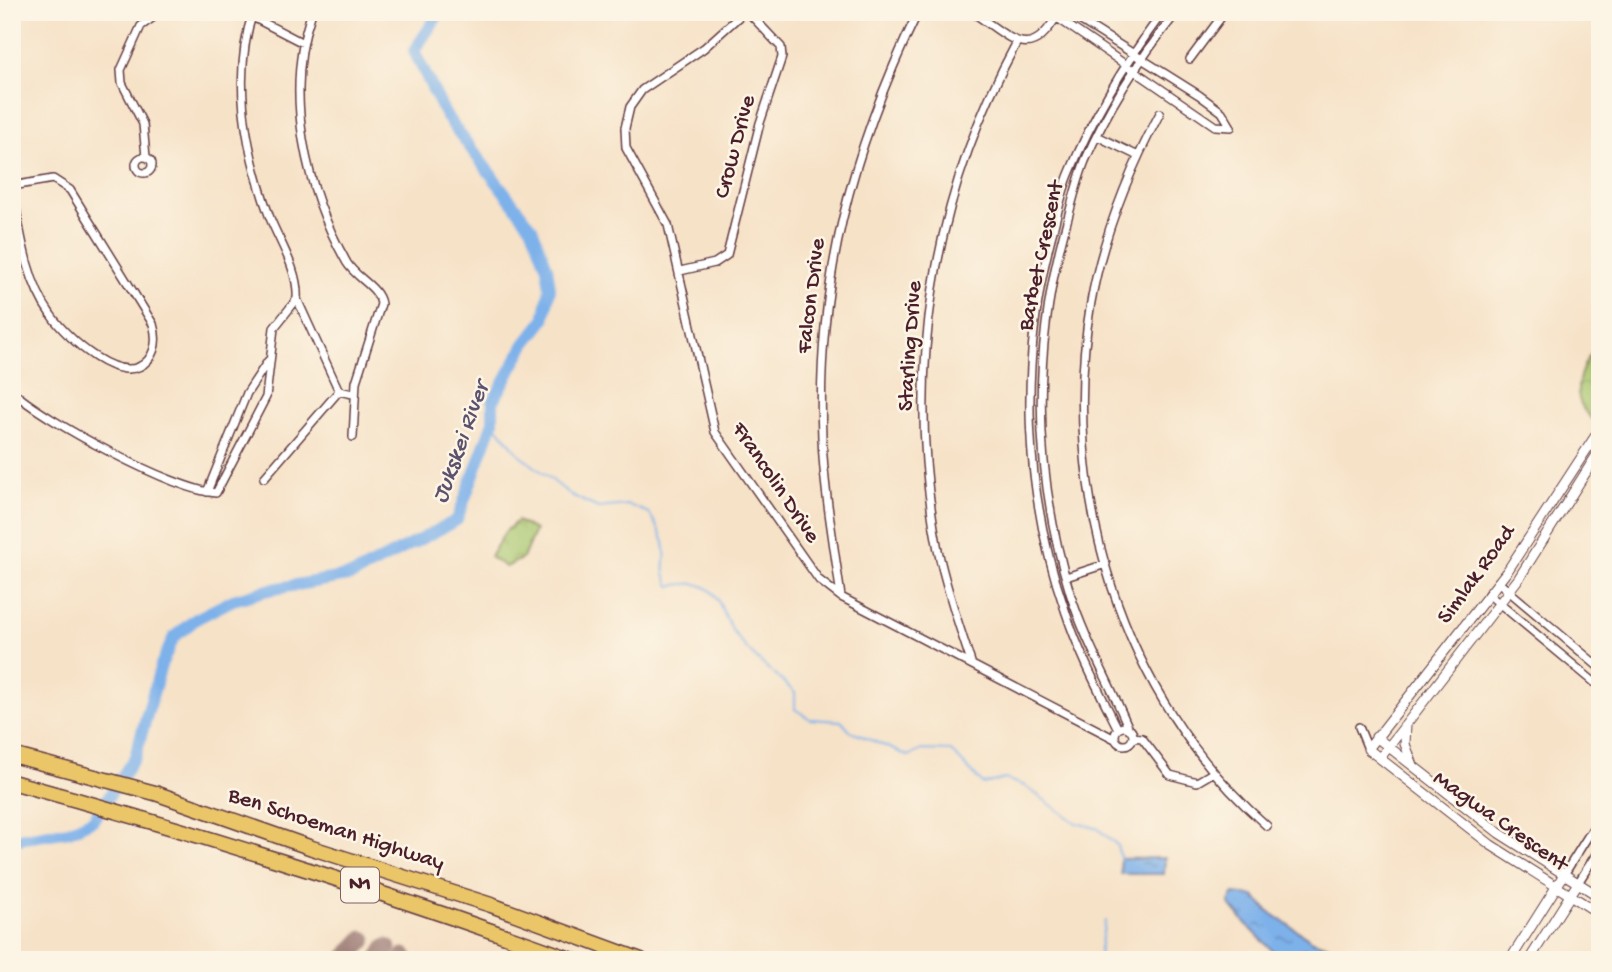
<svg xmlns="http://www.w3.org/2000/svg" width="1612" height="972" viewBox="0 0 1612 972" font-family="'Gochi Hand',sans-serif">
	<defs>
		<pattern id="park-crowns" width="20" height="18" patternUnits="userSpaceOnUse" patternTransform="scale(1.75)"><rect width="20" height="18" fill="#a9c76f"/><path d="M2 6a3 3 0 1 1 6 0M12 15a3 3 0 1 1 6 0" fill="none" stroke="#93aa60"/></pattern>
		<pattern id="water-ripples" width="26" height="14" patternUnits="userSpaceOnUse" patternTransform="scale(1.75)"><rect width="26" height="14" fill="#7db1ea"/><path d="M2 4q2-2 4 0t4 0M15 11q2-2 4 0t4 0" fill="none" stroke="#688fbe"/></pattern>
	</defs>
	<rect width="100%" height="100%" fill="#fcf5e5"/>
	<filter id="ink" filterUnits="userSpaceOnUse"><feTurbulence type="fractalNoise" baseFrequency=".0143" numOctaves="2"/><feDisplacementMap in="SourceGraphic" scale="14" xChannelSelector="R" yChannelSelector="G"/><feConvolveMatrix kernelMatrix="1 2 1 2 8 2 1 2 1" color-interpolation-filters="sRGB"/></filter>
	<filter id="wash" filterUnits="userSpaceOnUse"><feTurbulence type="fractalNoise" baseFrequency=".00686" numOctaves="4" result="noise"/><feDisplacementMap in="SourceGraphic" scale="28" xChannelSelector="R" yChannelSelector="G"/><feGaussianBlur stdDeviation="1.57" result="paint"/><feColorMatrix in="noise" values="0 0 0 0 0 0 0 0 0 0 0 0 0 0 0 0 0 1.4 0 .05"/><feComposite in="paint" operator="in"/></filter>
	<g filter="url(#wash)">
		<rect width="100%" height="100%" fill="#f6e2c7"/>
		<!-- park -->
		<path fill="url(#park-crowns)" stroke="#7a734d" stroke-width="2" d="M 1600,343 L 1600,424 C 1565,404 1577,368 1600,343 Z
			M 517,521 L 535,530 L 523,558 L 506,567 L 490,557 L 505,532 Z"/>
		<!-- water -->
		<path fill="url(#water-ripples)" stroke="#64688a" stroke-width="2" d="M 1165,858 L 1164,874 L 1121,874 L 1120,859 Z
			M 1233,894 L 1254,896 L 1268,911 L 1313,941 L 1338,949 L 1345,960 L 1284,960 C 1275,955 1235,913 1229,903 Z"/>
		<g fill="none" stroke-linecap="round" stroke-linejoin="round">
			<!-- stream -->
			<path stroke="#7db1ea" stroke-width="2" d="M 493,422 L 520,455 L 571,495 L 598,508 L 628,505 L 649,513 C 655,524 664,536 665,549 C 667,568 660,565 670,586 C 685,584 700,580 712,592 C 721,602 725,619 733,631 C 749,656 774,672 795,693 L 795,709 L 810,719 L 841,721 L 850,731 L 908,756 L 922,750 L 951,751 L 983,784 L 1005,779 L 1025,786 L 1076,823 L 1097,828 L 1117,845 L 1121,860
				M 1098,960 L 1105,921"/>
			<!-- river -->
			<path stroke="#7db1ea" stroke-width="12" d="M 12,840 L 69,831 L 93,820 L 135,757 L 161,665 L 174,637 L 196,619 L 233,600 L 268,590 L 353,575 L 457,520 L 493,422 L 493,402 L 525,344 L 544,320 L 550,288 L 547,267 L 532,228 L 446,116 L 414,51 L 440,12"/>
			<!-- taxiway -->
			<path stroke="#a08079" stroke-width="19" d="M 344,960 L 363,940
				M 378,960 L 387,948
				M 403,960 L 404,957"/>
		</g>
	</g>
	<g filter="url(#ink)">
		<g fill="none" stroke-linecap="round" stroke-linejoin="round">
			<!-- minor casing -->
			<g stroke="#643c42" stroke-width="10">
				<path id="minor" d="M 243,12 L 303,43
					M 312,12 C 283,93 306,191 347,263 C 356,278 379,287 381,304 L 356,382 L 353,437
					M 744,12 L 704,48 L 642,90 L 630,107 L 625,128 L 626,148 L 668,225 L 715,432 L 819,580 L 841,597 L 1115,739
					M 972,12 C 1011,37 1030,66 1059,12
					M 1056,17 L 1215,126 L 1231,127 L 1222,112 L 1199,95 L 1067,12
					M 1190,59 L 1225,12
					M 1160,113 C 1128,173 1103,235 1091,302 C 1058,490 1121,699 1267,826
					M 1097,136 L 1138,156
					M 146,157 L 143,124 L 122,83 L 121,70 L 141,26 L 161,12
					M136 165a8 8 0 1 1 16 0a8 8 0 1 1-16 0Z
					M 53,179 L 70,190 L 153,324 C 157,337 157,349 148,360 C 122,390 66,337 51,315 C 25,279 20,229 12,186 Z
					M 680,271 L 715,263 L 727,255 L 760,123 L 782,57 L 781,47 L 748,12
					M 297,299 L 339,391 L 353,394
					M 12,391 C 45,421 173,490 216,493 L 266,397 L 274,328 L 297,299 C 299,271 280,243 270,218 C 247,155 231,78 253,12
					M 264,478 L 339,391
					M 207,492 L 247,393 L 268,361
					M 1066,577 L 1106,564
					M 1498,582 L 1600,668
					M 1488,594 L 1600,687
					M 841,597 C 834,544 824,491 822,438 C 816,283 851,151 918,12
					M 971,662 C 959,626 946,588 938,550 C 904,376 932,197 1017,42
					M1115 736a9 9 0 1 1 18 0a9 9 0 1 1-18 0Z
					M 1359,727 L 1368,749
					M 1118,729 C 1099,691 1079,653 1066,613 C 1023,491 1019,363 1051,238 C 1057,216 1061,193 1070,172 C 1093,115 1126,62 1163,12
					M 1129,729 C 1110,683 1085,641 1070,593 C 1034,474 1032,352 1064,232 C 1071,208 1076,184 1085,161 C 1108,107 1140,58 1177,12
					M 1133,737 L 1142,738 L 1170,775 L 1197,782 L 1214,772
					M 1565,873 L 1600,817
					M 1578,883 L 1600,848"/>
			</g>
			<!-- tertiary casing -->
			<g stroke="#643c42" stroke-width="11">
				<path id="tertiary" d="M 1600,429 L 1508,570 L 1368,749 L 1491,845 L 1600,914
					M 1406,725 L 1405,744 L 1413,765
					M 1376,737 L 1499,833 L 1600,897
					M 1380,758 L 1519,578 L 1600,450
					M 1510,960 L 1565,873
					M 1529,960 L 1578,883"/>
			</g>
			<!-- motorway casing -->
			<g stroke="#643c42" stroke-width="17">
				<path id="motorway" d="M 12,755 L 155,793 L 312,848 L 491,905 L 641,960
					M 12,782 C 202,834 388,893 573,960"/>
			</g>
			<!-- minor -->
			<use href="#minor" stroke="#fff" stroke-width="7"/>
			<!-- tertiary -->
			<use href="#tertiary" stroke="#fff" stroke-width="9"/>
			<!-- motorway -->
			<use href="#motorway" stroke="#eac669" stroke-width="14"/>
		</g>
	</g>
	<g text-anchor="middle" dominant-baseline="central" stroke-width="5" stroke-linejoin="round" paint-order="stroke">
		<!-- shield labels -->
		<rect fill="#fcf5e5" stroke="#7f5f63" stroke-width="2" x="341" y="867.5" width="38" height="35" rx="5"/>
		<g font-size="21" font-weight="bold" fill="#4a1f2b">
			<text x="360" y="885">N1</text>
		</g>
		<!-- street labels -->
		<g font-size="23" fill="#4a1f2b" stroke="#fcf5e5">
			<text transform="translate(736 147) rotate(-75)">Crow Drive</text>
			<text transform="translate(1042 256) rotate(-78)">Barbet Crescent</text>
			<text transform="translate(812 296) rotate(-83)">Falcon Drive</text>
			<text transform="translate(911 346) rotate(-86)">Starling Drive</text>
			<text transform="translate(775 483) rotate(56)">Francolin Drive</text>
			<text transform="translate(1477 575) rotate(-54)">Simlak Road</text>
			<text transform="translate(1500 822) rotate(35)">Magwa Crescent</text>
			<text transform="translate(336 830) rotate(18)">Ben Schoeman Highway</text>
		</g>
		<!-- water labels -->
		<g font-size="24" font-style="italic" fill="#5c526e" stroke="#fcf5e5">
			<text transform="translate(462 443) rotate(-70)">Jukskei River</text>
		</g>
	</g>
	<!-- margin -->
	<rect width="1612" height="972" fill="none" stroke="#fcf5e5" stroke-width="42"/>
</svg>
